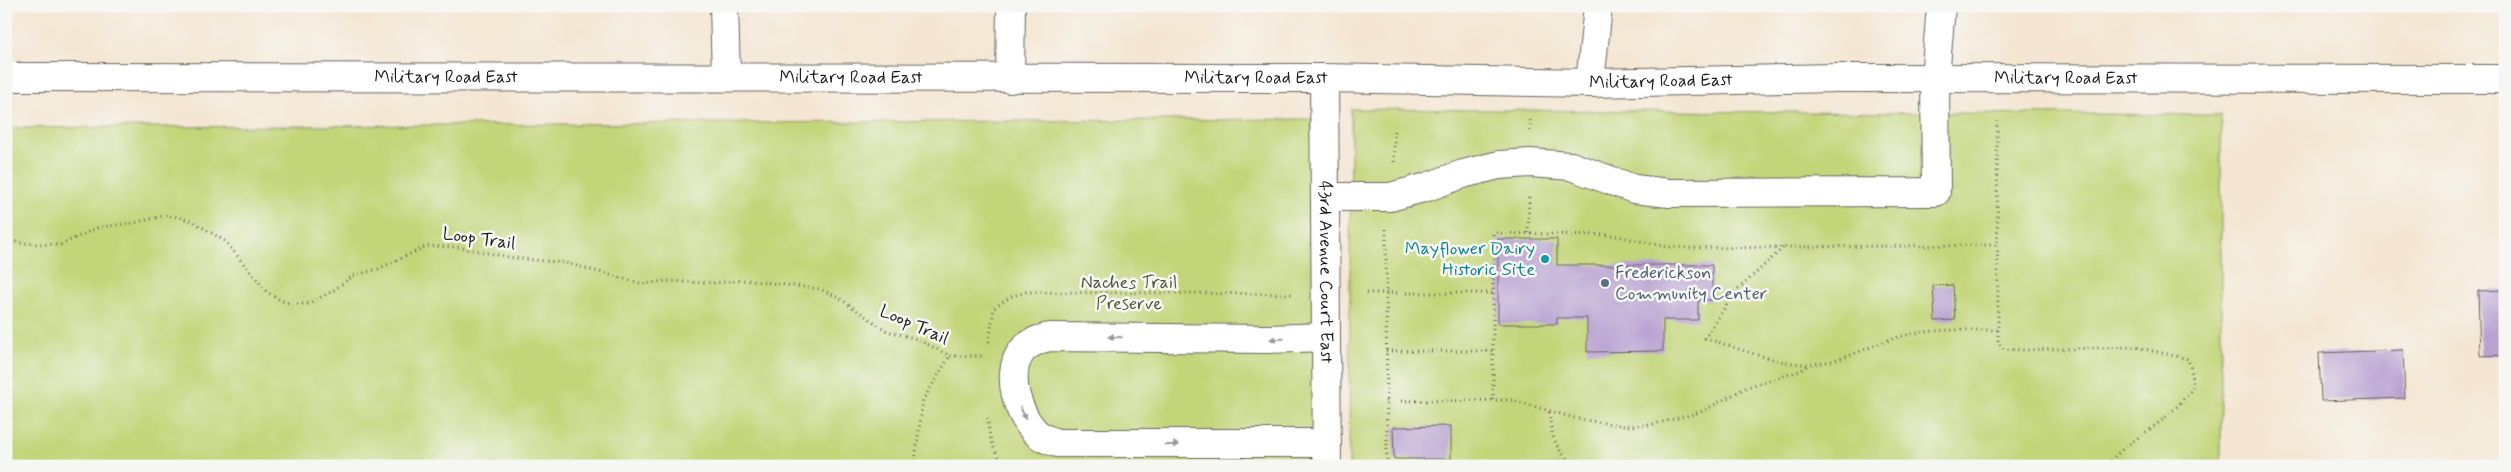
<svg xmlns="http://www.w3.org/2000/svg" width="2511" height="472" viewBox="0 0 2511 472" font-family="Mynerve,sans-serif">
	<rect width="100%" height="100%" fill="#f6f6f2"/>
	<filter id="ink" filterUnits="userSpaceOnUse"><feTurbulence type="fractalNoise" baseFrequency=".02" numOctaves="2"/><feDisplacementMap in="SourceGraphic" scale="10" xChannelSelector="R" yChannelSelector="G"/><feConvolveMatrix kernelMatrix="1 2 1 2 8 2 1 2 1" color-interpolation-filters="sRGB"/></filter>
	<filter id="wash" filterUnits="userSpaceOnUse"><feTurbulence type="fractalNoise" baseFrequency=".0096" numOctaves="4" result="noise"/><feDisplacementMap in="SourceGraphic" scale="20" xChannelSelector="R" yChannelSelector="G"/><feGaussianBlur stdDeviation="1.12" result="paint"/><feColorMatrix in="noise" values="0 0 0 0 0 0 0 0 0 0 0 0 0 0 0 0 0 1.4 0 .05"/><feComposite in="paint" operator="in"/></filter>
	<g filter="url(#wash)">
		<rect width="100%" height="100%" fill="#f4e6d2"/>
		<!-- green -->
		<path fill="#c2d679" stroke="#6f794a" d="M 1351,109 L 2221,115 L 2221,466 L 1349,466 Z
			M 1312,119 L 1315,466 L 6,466 L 6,128 Z"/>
		<g id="blocks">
			<!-- building -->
			<path fill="#b9a2d2" d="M 1498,239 L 1557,239 L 1557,265 L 1712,265 L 1712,300 L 1698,300 L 1698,320 L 1663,320 L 1663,351 L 1587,352 L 1587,318 L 1557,318 L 1557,324 L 1498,324 Z
				M 1953,285 L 1955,320 L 1935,321 L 1933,286 Z
				M 2505,290 L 2505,355 L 2480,356 L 2478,291 Z
				M 2403,350 L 2405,398 L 2321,401 L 2319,353 Z
				M 1451,426 L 1451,459 L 1394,459 L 1393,427 Z"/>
		</g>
	</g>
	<g filter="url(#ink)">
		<use href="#blocks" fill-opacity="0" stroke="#68635c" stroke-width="1"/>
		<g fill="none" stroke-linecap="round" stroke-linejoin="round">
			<!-- minor casing -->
			<g stroke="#68635c" stroke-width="30">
				<g id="minor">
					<path d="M 724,6 L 726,76"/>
					<path id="s1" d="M 6,77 L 1324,78 L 1590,83 L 1838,78 L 2505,79"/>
					<path id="s2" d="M 1324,78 L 1327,466"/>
					<path d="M 1010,79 L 1011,6"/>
					<path d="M 1590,83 L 1598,6"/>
					<path d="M 1327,197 L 1390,197 L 1427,187 L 1463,174 L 1499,165 L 1530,163 L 1571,166 L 1634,189 L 1669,193 L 1936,192 L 1935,78 L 1941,6"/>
					<path d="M 1326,337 L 1268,339 L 1050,337 C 1039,339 1030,342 1022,351 C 1004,374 1018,418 1039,435 C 1044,439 1052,441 1057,443 L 1327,443"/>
				</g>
			</g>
			<!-- path -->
			<path stroke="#68635c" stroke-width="3" stroke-dasharray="1 4" stroke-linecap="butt" d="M 1530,131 L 1530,120
				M 1394,162 L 1394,128
				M 1386,229 L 1387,466
				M 1528,233 L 1529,196
				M 6,239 L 20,243 L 60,245 L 99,227 L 134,223 L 167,215 L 182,218 L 194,222 L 225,241 L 267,292 L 280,300 L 292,304 L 308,304 L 331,292 L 353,276 L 378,269 L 427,246 L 457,247 L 514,258 L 566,263 L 643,284 L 666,281 L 713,283 L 747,280 L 820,289 L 839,298 L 887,331 L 917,339 L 950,356 L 985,356
				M 1783,248 L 1735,292 L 1705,338 C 1736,347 1780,366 1812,364 C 1841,362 1865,348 1892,339 C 1927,328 1962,330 1998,330 L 1997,121
				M 1366,293 L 1493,293
				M 1998,330 L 1998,343 L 2004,349 L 2024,350 L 2136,347 L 2188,359 C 2191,369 2195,380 2191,390 C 2189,394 2184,398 2181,402 C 2158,429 2127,440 2106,466
				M 989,342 L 994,308 L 1010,297 L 1026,292 L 1294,294
				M 1386,351 L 1493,351
				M 1493,400 L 1493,233 L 1612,235 L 1668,247 L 1689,248 L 1998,245
				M 1386,401 L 1512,400 L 1578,419 L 1625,426 L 1650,425 L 1701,412 L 1747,387 L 1800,371 L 1810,364
				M 1549,412 C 1552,438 1554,448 1575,466
				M 988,418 C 988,436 994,451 1004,466
				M 914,466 L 923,400 L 950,356"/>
			<!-- minor -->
			<use href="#minor" stroke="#fff" stroke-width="28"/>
		</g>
		<!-- one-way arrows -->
		<defs><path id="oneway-solid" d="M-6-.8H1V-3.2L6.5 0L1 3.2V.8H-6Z" transform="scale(1.25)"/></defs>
		<g fill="#999">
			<use href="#oneway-solid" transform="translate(1115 337) rotate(-178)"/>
			<use href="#oneway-solid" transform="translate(1277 339) rotate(178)"/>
			<use href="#oneway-solid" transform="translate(1023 413) rotate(66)"/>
			<use href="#oneway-solid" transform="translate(1172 445)"/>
		</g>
	</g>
	<!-- markers -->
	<circle fill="#0f9aa8" stroke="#f6f6f2" stroke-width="2" cx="1545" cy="259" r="5"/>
	<circle fill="#5c6f8a" stroke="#f6f6f2" stroke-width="2" cx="1605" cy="283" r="5"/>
	<g text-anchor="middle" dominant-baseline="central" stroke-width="5" stroke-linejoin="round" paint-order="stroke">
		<!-- street labels -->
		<g font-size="18" fill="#1c1c1c" stroke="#f6f6f2">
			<text stroke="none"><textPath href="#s1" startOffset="440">Military Road East</textPath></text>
			<text stroke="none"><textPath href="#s1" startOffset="845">Military Road East</textPath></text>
			<text stroke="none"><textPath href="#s1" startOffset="1250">Military Road East</textPath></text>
			<text stroke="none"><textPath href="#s1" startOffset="2060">Military Road East</textPath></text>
			<text stroke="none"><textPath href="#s1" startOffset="1655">Military Road East</textPath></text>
			<text transform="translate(479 239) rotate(8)">Loop Trail</text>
			<text stroke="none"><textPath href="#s2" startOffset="194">43rd Avenue Court East</textPath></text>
			<text transform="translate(914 325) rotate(24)">Loop Trail</text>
		</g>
		<!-- culture labels -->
		<g font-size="18" fill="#0d838f" stroke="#f6f6f2" text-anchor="end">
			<text x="1535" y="249">Mayflower Dairy<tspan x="1535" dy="21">Historic Site</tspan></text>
		</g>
		<!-- service labels -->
		<g font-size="18" fill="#4e5e75" stroke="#f6f6f2" text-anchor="start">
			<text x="1615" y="273">Frederickson<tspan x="1615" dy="21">Community Center</tspan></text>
		</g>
		<!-- park labels -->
		<g font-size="18" fill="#4e5438" stroke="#f6f6f2">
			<text x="1129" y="283">Naches Trail<tspan x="1129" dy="21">Preserve</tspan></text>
		</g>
	</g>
	<!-- margin -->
	<rect width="2511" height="472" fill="none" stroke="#f6f6f2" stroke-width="25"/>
</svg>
